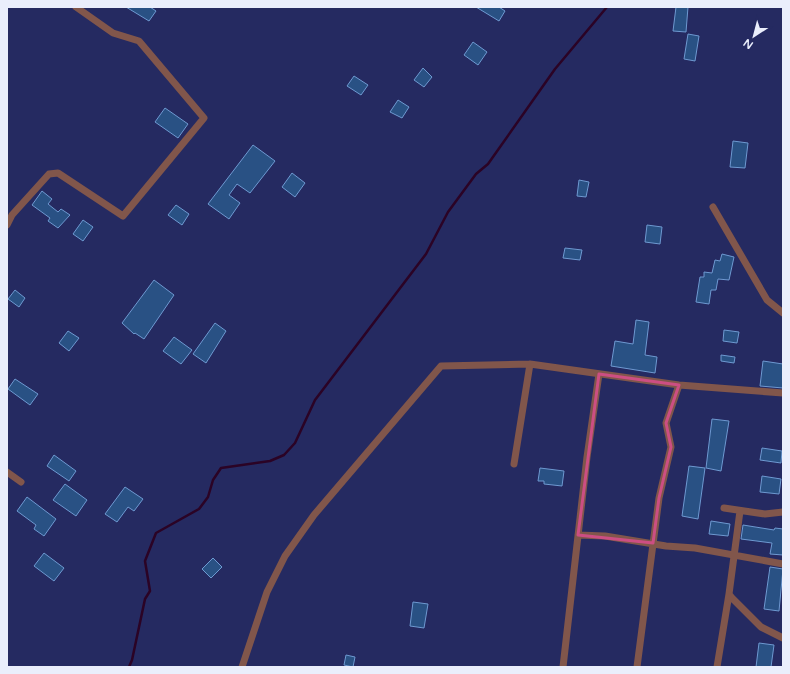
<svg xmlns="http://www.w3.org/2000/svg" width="790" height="674" viewBox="0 0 790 674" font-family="'Varela Round',sans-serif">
	<rect width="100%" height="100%" fill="#252a61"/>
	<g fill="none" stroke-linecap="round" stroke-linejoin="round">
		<!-- stream -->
		<path stroke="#2b0325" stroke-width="2.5" d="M 129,667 L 132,660 L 145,599 L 150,591 L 145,561 L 156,533 L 199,509 L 208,497 L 213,480 L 221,468 L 270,461 L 284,455 L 295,443 L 315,400 L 426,254 L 448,212 L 476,174 L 488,164 L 555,69 L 607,7"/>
	</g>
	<!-- building -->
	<path fill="#295184" stroke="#6e99d1" d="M 126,7 L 150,7 L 156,11 L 149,21 Z
		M 476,7 L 499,7 L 505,11 L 499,21 Z
		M 676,7 L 688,7 L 686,32 L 673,31 Z
		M 688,34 L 699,36 L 695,61 L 684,59 Z
		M 473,42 L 487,52 L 478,65 L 464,55 Z
		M 423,68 L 432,77 L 424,87 L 414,80 Z
		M 354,76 L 368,85 L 361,95 L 347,86 Z
		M 398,100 L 409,107 L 402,118 L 390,112 Z
		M 165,108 L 188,124 L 178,138 L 155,122 Z
		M 733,141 L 748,143 L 745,168 L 730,167 Z
		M 253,145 L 275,161 L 250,193 L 237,184 L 229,195 L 240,203 L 229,219 L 208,204 Z
		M 292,173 L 305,183 L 295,197 L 282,187 Z
		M 579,180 L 589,182 L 586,197 L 577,196 Z
		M 42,191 L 52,199 L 48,204 L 58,212 L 61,209 L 70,215 L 58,228 L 48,221 L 50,218 L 32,205 Z
		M 176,205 L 189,214 L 182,225 L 168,215 Z
		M 83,220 L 93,227 L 83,241 L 73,234 Z
		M 647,225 L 662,227 L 660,244 L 645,242 Z
		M 565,248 L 582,250 L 580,260 L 563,258 Z
		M 722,254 L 734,257 L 729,280 L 718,279 L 716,290 L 711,290 L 709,304 L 696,302 L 700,277 L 704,277 L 704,272 L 712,273 L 715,260 L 720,261 Z
		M 154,280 L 174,295 L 144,339 L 135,333 L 134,334 L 122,323 Z
		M 15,290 L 25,298 L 19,307 L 8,299 Z
		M 636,320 L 649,322 L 645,355 L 657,357 L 655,373 L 611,366 L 615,341 L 633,344 Z
		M 215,323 L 226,331 L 206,363 L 193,354 Z
		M 724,330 L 739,332 L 737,343 L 723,341 Z
		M 68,331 L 79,338 L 69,351 L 59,343 Z
		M 174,337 L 192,350 L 181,364 L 163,351 Z
		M 721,355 L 735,357 L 734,363 L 721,361 Z
		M 763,361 L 783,364 L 783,388 L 760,386 Z
		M 15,379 L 38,394 L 30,405 L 8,389 Z
		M 712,419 L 729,421 L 721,471 L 706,468 Z
		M 762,448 L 782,451 L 781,463 L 760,460 Z
		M 54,455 L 76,471 L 69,481 L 47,466 Z
		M 689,466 L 705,468 L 698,519 L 682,516 Z
		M 540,468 L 564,471 L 562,486 L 544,484 L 544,481 L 538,481 Z
		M 762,476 L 781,479 L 779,494 L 760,492 Z
		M 65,484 L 87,500 L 76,516 L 53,500 Z
		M 125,487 L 143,499 L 134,511 L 128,507 L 117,522 L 105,514 Z
		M 27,497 L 56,519 L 44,536 L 34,529 L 36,525 L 17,511 Z
		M 711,521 L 730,524 L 728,536 L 709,534 Z
		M 743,525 L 774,530 L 775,528 L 783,529 L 783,555 L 770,554 L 772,543 L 741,539 Z
		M 44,553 L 64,568 L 54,581 L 34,566 Z
		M 213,558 L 222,567 L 211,578 L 202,569 Z
		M 770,567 L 783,569 L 779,611 L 764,609 Z
		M 413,602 L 428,604 L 424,628 L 410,626 Z
		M 759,643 L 774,645 L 771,667 L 756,667 Z
		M 346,655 L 355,657 L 353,667 L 344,665 Z"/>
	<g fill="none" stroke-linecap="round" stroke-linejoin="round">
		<!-- street -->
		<path stroke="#81564b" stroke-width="7" d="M 713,207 L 767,300 L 783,313
			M 7,225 L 12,215 L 49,174 L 58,173 L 123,216 L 204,118 L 139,41 L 113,33 L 76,7
			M 514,464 L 530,364
			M 7,472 L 21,482
			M 724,508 L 765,514 L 783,512
			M 740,511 L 729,594 L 732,598 L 761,627 L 783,638
			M 578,535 L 605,536 L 666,546 L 695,548 L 783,564
			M 242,667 L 267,592 L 285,556 L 314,515 L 441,366 L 530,364 L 679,385 L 783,393
			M 563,667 L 587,457 L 599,374
			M 637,667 L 659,498 L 671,447 L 666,423 L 679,385
			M 717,667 L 729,594"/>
	</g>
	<!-- marked area -->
	<path fill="none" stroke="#cc4e83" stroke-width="3" stroke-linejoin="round" d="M 599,374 L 679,385 L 666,423 L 671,447 L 659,498 L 653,543 L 578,535 Z"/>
	<!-- border -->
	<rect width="790" height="674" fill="none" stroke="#eaeefc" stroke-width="16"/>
	<!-- north arrow -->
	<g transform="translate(754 36) rotate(216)" stroke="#252a61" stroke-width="3" paint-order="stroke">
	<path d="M0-3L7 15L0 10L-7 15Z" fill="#eaeefc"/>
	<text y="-6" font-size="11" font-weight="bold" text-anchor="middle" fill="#eaeefc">N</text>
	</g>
</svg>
